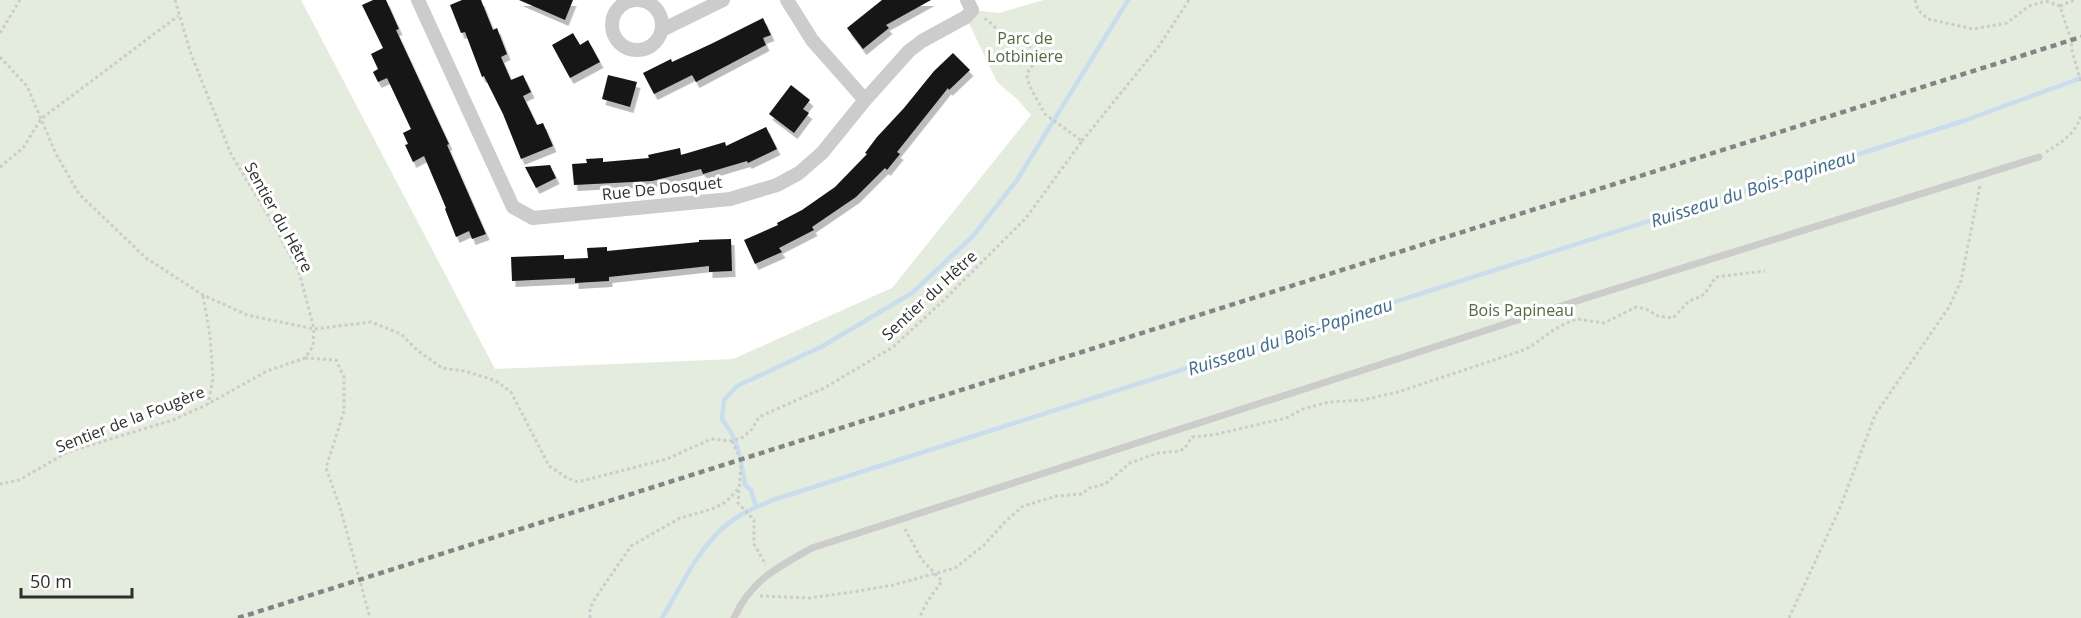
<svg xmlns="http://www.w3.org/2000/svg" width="2081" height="618" viewBox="0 0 2081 618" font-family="'Open Sans',sans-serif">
	<defs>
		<filter id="shadow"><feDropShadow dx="3.5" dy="6" stdDeviation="0" flood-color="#0004"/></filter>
	</defs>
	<rect width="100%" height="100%" fill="#fff"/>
	<!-- green -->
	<path fill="#e4ecdd" d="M 0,0 L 301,0 L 495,369 L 733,359 L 892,288 L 1031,115 L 1018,100 L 997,82 L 966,17 L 972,10 L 999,13 L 1044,0 L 2081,0 L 2081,618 L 0,618 Z"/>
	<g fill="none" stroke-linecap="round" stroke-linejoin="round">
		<!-- stream -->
		<path stroke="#c8dded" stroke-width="4.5" d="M 756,507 L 751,490 L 745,485 C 740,457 740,443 722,419 L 724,400 L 737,386 L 821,347 L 912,293 L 973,236 L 1017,180 L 1128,0
			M 662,618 C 681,587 697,550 725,526 C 739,514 756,507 773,500 L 1966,120 L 2081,78"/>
	</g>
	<!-- building -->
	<path fill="#161616" filter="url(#shadow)" d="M 373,0 L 386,0 L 399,29 L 396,30 L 449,144 L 447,145 L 486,234 L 472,239 L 469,231 L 456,237 L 445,209 L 446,208 L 424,156 L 413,162 L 405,145 L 408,144 L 403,133 L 411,129 L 387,78 L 378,82 L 373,72 L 378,69 L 371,54 L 383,48 L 362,5 Z
		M 462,0 L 481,0 L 493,30 L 497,28 L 507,54 L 501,57 L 511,80 L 523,75 L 531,92 L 523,96 L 537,125 L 543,123 L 553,146 L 521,159 L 503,114 L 484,76 L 482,77 L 465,32 L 461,33 L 450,5 Z
		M 519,0 L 573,0 L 565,20 Z
		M 882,0 L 931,0 L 886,25 L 889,28 L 863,49 L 847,28 Z
		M 763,18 L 771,35 L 763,38 L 766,45 L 696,82 L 692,75 L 654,94 L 643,73 L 671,59 L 672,62 L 713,43 Z
		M 573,33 L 580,45 L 588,40 L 600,62 L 570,78 L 552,45 Z
		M 953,53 L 970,70 L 949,90 L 948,88 L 897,152 L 900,154 L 887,170 L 885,168 L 856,197 L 812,227 L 814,230 L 779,248 L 782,252 L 755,264 L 744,240 L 778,225 L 777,223 L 802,210 L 835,187 L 867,154 L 865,153 L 877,137 L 904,108 L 934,71 Z
		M 608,75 L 637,82 L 630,107 L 602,99 Z
		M 791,85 L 810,100 L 803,109 L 809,113 L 794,133 L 769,114 Z
		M 766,127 L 777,149 L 748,163 L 747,161 L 703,174 L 701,169 L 652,181 L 574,185 L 572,164 L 587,163 L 586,159 L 603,158 L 603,162 L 649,158 L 648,155 L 680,148 L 681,155 L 725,142 L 726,146 Z
		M 550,165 L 556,178 L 536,188 L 525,167 Z
		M 731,239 L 732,271 L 709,272 L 709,266 L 609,277 L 609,281 L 575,283 L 575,278 L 512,281 L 511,257 L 564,255 L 564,259 L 588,258 L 587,248 L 607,247 L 607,251 L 699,242 L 699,240 Z"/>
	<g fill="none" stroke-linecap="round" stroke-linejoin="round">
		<!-- path -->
		<path stroke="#ccc" stroke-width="3" stroke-dasharray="3 3" stroke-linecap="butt" d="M 175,0 L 191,54 L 231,154 L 275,227 L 299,272 L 314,329 L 371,322 L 401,334 L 417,350 L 442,368 L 465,371 L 496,381 L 511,392 L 549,466 L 567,478 L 578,482 L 667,459 L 711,439 L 732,441 L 743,437 L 752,429 L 759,417 L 826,387 L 893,347 L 945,299 L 1026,218 L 1082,141 L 1045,114 L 1030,87 L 1027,78 L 1029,69 L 1037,62 L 1030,46 L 1025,42 L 1005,38 L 992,24 L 984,18
			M 1915,0 L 1918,10 L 1928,19 L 1973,29 L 2007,23 L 2029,6 L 2046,1 L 2060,6 L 2071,40 L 2072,51 L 2081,82
			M 2060,6 L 2074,0
			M 0,33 L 20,0
			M 0,57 L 27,86 L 56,154 L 79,194 L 146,258 L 203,295 L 247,315 L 314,329 L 313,346 L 305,358 L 267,371 L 208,404 L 173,420 L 68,452 L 19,480 L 0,484
			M 1082,141 L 1159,46 L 1189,0
			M 2046,152 C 2061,143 2075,134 2081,116
			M 0,167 L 23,148 L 41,119 L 178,16
			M 203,296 L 210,335 L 213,379 L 208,404
			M 305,358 L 336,360 L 344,377 L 344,411 L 326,468 L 340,507 L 370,618
			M 732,441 L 738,454
			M 741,466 L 738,503 L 754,520 L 754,544 L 766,565
			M 905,529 L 922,560 L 942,581 L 927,602 L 919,618
			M 760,596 L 809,598 L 852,592 L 893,585 L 955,568 L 984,545 L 1004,523 L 1023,506 L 1057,496 L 1082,494 L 1089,488 L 1105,484 L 1130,463 L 1158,453 L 1180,451 L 1185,448 L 1192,437 L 1213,435 L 1286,418 L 1303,409 L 1329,402 L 1363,400 L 1398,392 L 1518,352 L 1530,347 L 1555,329 L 1571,321 L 1577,319 L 1604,323 L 1636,307 L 1646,309 L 1658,316 L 1673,318 L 1689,301 L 1700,297 L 1705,293 L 1716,277 L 1765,271
			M 590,618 L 590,608 L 596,597 L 631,546 L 680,518 L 712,509 L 726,502 L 738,489
			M 1789,618 L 1840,508 L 1875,415 L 1949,307 L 1961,281 L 1980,185"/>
		<!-- lane -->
		<path stroke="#ccc" stroke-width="7" d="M 734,618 C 751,580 778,567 812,548 L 1586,298 L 2039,157"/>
		<!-- street -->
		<path stroke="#ccc" stroke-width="14" d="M612 25a25 25 0 1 1 50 0a25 25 0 1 1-50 0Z
			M 418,0 L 513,207 L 533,218 L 730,199 L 777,185 L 799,173 L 822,153 L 865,100 L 909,51 L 922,41 L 966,17 L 972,10 L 967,0
			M 787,0 L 812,40 L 865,100
			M 662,30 L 723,0"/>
		<!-- rail -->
		<path stroke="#848484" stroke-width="4.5" stroke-dasharray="6 4.5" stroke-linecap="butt" d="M 238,618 L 2081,37"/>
	</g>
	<g text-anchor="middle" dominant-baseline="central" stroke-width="6" stroke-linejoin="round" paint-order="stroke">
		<!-- park labels -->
		<g font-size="16" fill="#506c3b" stroke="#fff">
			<text x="1025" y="38">Parc de<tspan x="1025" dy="18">Lotbiniere</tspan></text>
			<text x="1521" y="310">Bois Papineau</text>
		</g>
		<!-- street labels -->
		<g font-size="16" fill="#2f2f2f" stroke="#fff">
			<text transform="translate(662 188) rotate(-6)">Rue De Dosquet</text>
			<text transform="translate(279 217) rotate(61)">Sentier du Hêtre</text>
			<text transform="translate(929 295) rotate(-43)">Sentier du Hêtre</text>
			<text transform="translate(130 419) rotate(-21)">Sentier de la Fougère</text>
		</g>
		<!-- water labels -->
		<g font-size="18" font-style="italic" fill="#3b6d93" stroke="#fff">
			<text transform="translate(1753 188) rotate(-18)">Ruisseau du Bois-Papineau</text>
			<text transform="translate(1290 336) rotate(-18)">Ruisseau du Bois-Papineau</text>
		</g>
	</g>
	<!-- scale -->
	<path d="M21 588v9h111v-9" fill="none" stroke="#2f2f2f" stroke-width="3"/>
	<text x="30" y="588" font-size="18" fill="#2f2f2f" stroke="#ffffff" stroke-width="4.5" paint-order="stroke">50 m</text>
</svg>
